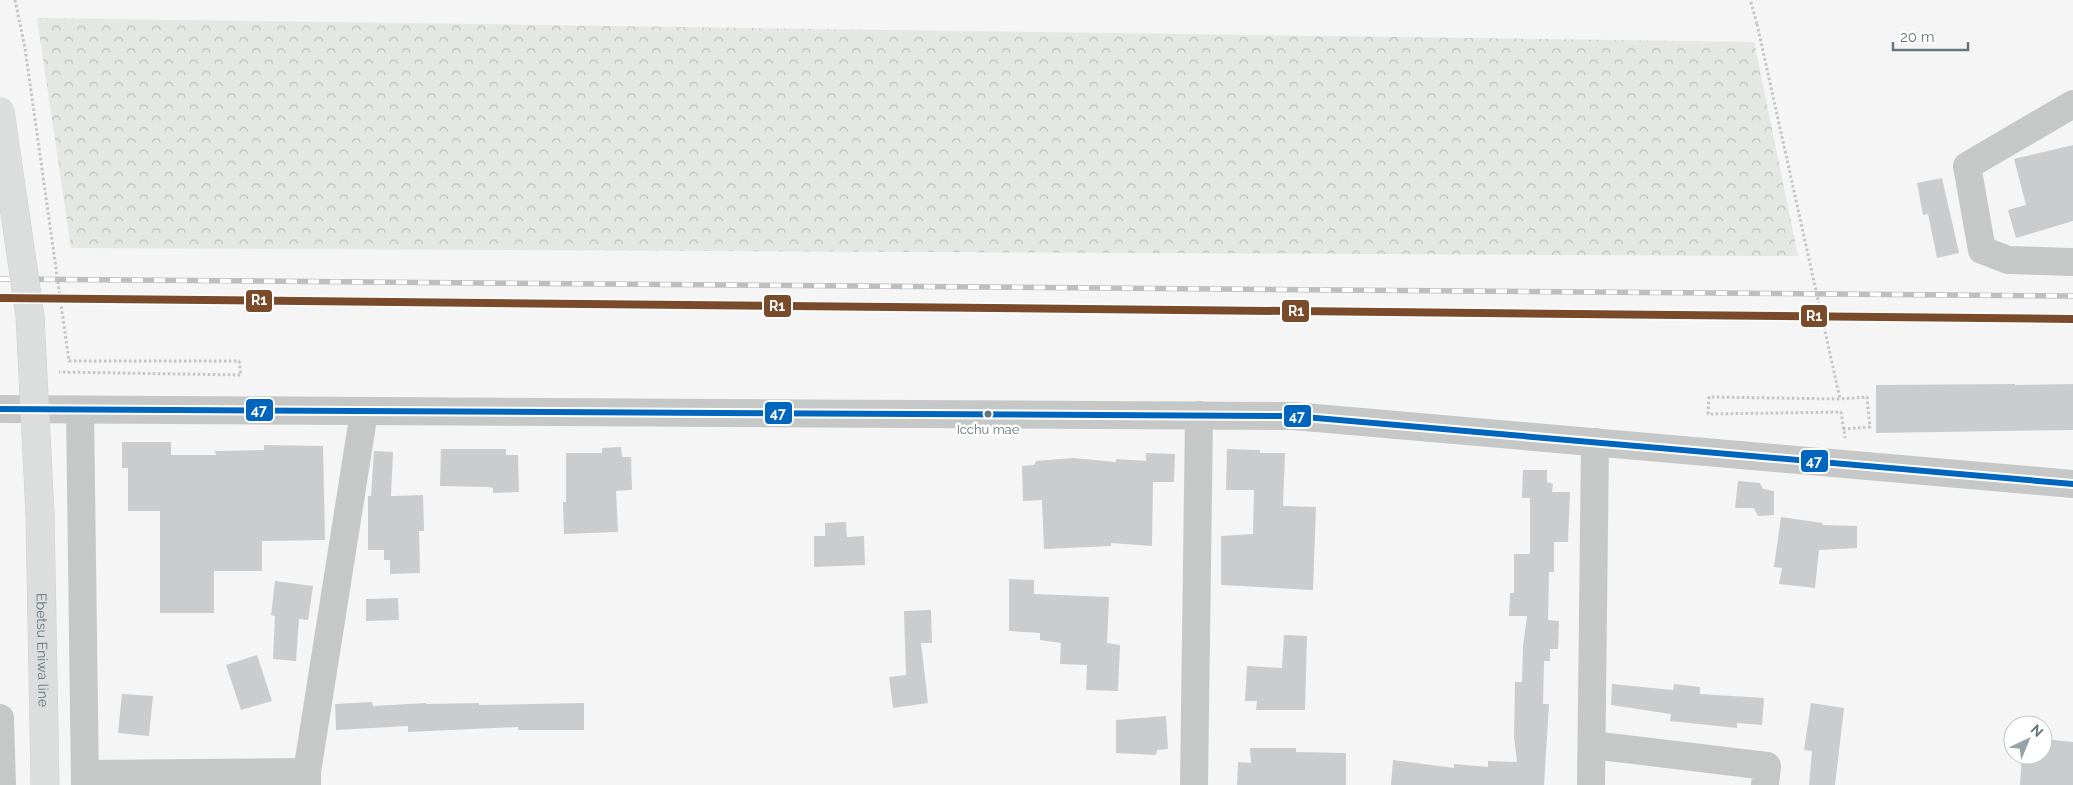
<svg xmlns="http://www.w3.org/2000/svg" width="2073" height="785" viewBox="0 0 2073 785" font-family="Raleway,sans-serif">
	<defs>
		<pattern id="forest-crowns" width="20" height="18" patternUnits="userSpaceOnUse" patternTransform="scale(1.25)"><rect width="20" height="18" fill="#e4e7e2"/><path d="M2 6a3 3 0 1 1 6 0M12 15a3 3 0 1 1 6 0" fill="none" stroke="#bcc0bc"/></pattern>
	</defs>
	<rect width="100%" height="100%" fill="#f5f5f5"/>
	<!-- forest -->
	<path fill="url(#forest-crowns)" d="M 37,18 L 1754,42 L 1798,256 L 71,248 Z"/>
	<!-- building -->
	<path fill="#cacccd" d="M 2073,145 L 2073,221 L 2016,238 L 2008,210 L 2026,205 L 2014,159 Z
		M 1942,178 L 1959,253 L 1937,258 L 1928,214 L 1923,215 L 1917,183 Z
		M 2015,384 L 2015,385 L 2073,384 L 2073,430 L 1876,433 L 1876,385 Z
		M 122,442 L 171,442 L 171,455 L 216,455 L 215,451 L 264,450 L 264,445 L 323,446 L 325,540 L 262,541 L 262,571 L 214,571 L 214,613 L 160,613 L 160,511 L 128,511 L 128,468 L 122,468 Z
		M 621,447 L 622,457 L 631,457 L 632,490 L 616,491 L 618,532 L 564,534 L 563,502 L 566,502 L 566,453 L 602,453 L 602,448 Z
		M 441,449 L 506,449 L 506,455 L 518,455 L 519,492 L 493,493 L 493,488 L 489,487 L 440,486 Z
		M 1227,449 L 1260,450 L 1260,453 L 1285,453 L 1283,506 L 1316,507 L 1313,590 L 1221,585 L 1221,536 L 1253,534 L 1254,490 L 1226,490 Z
		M 374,451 L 393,452 L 391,496 L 423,495 L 424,531 L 419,531 L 420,573 L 390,574 L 390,560 L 384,560 L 384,550 L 368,550 L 368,496 L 371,496 Z
		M 1146,453 L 1175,454 L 1174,482 L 1153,482 L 1152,546 L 1111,543 L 1111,546 L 1044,549 L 1042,500 L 1023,501 L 1022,466 L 1034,465 L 1036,461 L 1073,458 L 1116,462 L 1116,459 L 1146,461 Z
		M 1523,470 L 1547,470 L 1547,482 L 1553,484 L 1552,492 L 1570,492 L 1568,542 L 1554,542 L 1554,572 L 1549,572 L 1548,620 L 1559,621 L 1558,649 L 1550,649 L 1550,661 L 1544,661 L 1543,704 L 1549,704 L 1544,785 L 1391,785 L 1393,760 L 1454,768 L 1454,764 L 1488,767 L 1488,761 L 1517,762 L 1514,737 L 1515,682 L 1522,682 L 1523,646 L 1527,616 L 1509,616 L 1510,593 L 1514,593 L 1514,554 L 1530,554 L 1530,498 L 1522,498 Z
		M 1738,481 L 1760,483 L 1763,489 L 1774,491 L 1774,515 L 1758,516 L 1754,508 L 1735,508 Z
		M 1781,517 L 1823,523 L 1822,525 L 1857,526 L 1857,548 L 1819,550 L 1815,588 L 1779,584 L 1782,568 L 1774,567 Z
		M 846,522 L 847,537 L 864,536 L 865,565 L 814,567 L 814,536 L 825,536 L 825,523 Z
		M 1009,579 L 1034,580 L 1034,594 L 1109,597 L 1107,643 L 1120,645 L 1118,691 L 1086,690 L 1087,665 L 1060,664 L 1061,643 L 1040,640 L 1040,633 L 1009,631 Z
		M 275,581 L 313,586 L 308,620 L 299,619 L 296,661 L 273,659 L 275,616 L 271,615 Z
		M 398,598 L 399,620 L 366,621 L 366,599 Z
		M 931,610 L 932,643 L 921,643 L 928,703 L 893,708 L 889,677 L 906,675 L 904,611 Z
		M 1284,635 L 1307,636 L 1305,710 L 1256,710 L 1257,701 L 1245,701 L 1247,666 L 1282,668 Z
		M 257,655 L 272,701 L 241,710 L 226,665 Z
		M 1612,684 L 1673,690 L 1674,684 L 1700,687 L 1700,694 L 1764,698 L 1762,725 L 1737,723 L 1737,728 L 1670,721 L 1671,714 L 1611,705 Z
		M 122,694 L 153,696 L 149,736 L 118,733 Z
		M 372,702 L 373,706 L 426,703 L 426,704 L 479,703 L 479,705 L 584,703 L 584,730 L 518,730 L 518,727 L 408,732 L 408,726 L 336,730 L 335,704 Z
		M 1811,703 L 1844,708 L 1835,785 L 1809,785 L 1812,751 L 1804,750 Z
		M 1166,716 L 1168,749 L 1157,750 L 1156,755 L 1116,753 L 1116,720 Z
		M 2043,739 L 2073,742 L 2073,785 L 2020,785 L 2022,755 L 2043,755 Z
		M 1250,748 L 1296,748 L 1296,752 L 1346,753 L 1346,785 L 1237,785 L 1238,762 L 1251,763 Z"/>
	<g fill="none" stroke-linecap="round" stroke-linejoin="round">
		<!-- primary casing -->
		<g stroke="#d0d1d2" stroke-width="29">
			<g id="primary">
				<path id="s1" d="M 40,514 L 45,785"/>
			</g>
		</g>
		<!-- path -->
		<path stroke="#c4c5c6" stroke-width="3" stroke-dasharray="2.5 2.5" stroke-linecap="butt" d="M 1751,2 L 1757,24
			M 1843,429 L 1870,427 L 1867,397 L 1840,399 L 1709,397 L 1708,414 L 1841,412 L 1845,438"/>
		<!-- minor -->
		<path stroke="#c6c8c8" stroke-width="28" d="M 2073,104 L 1967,166 L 1982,250 L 2008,260 L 2073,262
			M 80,410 L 85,785
			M 0,718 L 2,785
			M 1592,745 L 1767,766 L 1765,785
			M 85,774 L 307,772
			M 307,785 L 307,772 L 364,412
			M 1194,785 L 1199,415
			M 1591,785 L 1595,442"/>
		<!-- tertiary -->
		<path stroke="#c6c8c8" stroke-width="28" d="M 0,409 L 1293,416 L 2073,484"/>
		<!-- primary -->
		<use href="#primary" stroke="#dcdddd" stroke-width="28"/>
		<!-- rail casing -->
		<g stroke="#bcbebf" stroke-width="5.5">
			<path id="rail" d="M 0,279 L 2073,296"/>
		</g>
		<!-- rail -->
		<use href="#rail" stroke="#fff" stroke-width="4" stroke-dasharray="11" stroke-linecap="butt"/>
		<!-- primary-bridge casing -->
		<g stroke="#d0d1d2" stroke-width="29" stroke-linecap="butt">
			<path id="primary-bridge" d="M 0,111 L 30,316 L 40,514"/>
		</g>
		<!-- path-bridge -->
		<path stroke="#c4c5c6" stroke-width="3" stroke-dasharray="2.5 2.5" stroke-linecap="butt" d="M 15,0 L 25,48 L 69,361 L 239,361 L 241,375 L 59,372
			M 1757,24 L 1840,399"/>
		<!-- primary-bridge -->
		<use href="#primary-bridge" stroke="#dcdddd" stroke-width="28"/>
		<!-- bus-1 casing -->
		<g stroke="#fff" stroke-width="10">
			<path id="bus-1" d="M 0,409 L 1293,416 L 2073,484"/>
		</g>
		<!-- bus-1 -->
		<use href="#bus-1" stroke="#0065bd" stroke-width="6"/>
		<!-- rail-1 casing -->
		<g stroke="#fff" stroke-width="11">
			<path id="rail-1" d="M 0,298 L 2073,319"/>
		</g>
		<!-- rail-1 -->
		<use href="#rail-1" stroke="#7a4b2a" stroke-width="8"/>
	</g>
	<!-- markers -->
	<circle fill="#64777c" stroke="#fff" stroke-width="2" cx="988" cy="414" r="4.5"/>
	<g text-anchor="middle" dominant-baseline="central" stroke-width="5" stroke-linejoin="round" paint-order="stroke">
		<!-- bus labels -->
		<g font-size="13" fill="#64777c" stroke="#fff">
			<text x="988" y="429">Icchu mae</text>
		</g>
		<!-- street labels -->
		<g font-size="14" fill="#64777c" stroke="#fff">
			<text stroke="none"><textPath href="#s1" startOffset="136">Ebetsu Eniwa line</textPath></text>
		</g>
	</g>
	<g stroke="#fff" stroke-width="2">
		<rect x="245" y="289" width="28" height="24" rx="5" fill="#7a4b2a"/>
		<rect x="763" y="294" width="29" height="24" rx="5" fill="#7a4b2a"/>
		<rect x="1281" y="299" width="29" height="24" rx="5" fill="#7a4b2a"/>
		<rect x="1800" y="304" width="28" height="24" rx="5" fill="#7a4b2a"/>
		<rect x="245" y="398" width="29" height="24" rx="5" fill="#0065bd"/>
		<rect x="764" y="401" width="29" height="24" rx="5" fill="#0065bd"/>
		<rect x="1283" y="404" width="29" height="24" rx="5" fill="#0065bd"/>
		<rect x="1800" y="449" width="29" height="24" rx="5" fill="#0065bd"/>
	</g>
	<g font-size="14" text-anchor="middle" font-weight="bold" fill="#fff">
		<text x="259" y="305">R1</text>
		<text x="777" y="311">R1</text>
		<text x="1296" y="316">R1</text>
		<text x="1814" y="321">R1</text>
		<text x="259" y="415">47</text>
		<text x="778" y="418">47</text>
		<text x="1297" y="421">47</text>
		<text x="1814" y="466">47</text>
	</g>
	<!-- north arrow -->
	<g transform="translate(2028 740) rotate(44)"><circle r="24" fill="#ffffff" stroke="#c1c9cb"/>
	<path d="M0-4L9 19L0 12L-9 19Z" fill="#97a3a6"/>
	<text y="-8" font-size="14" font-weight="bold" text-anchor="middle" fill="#64777c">N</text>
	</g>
	<!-- scale -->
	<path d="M1893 42v8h75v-8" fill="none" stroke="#64777c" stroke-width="2.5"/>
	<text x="1900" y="42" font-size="15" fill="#64777c" stroke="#ffffff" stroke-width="4" paint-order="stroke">20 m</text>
</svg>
